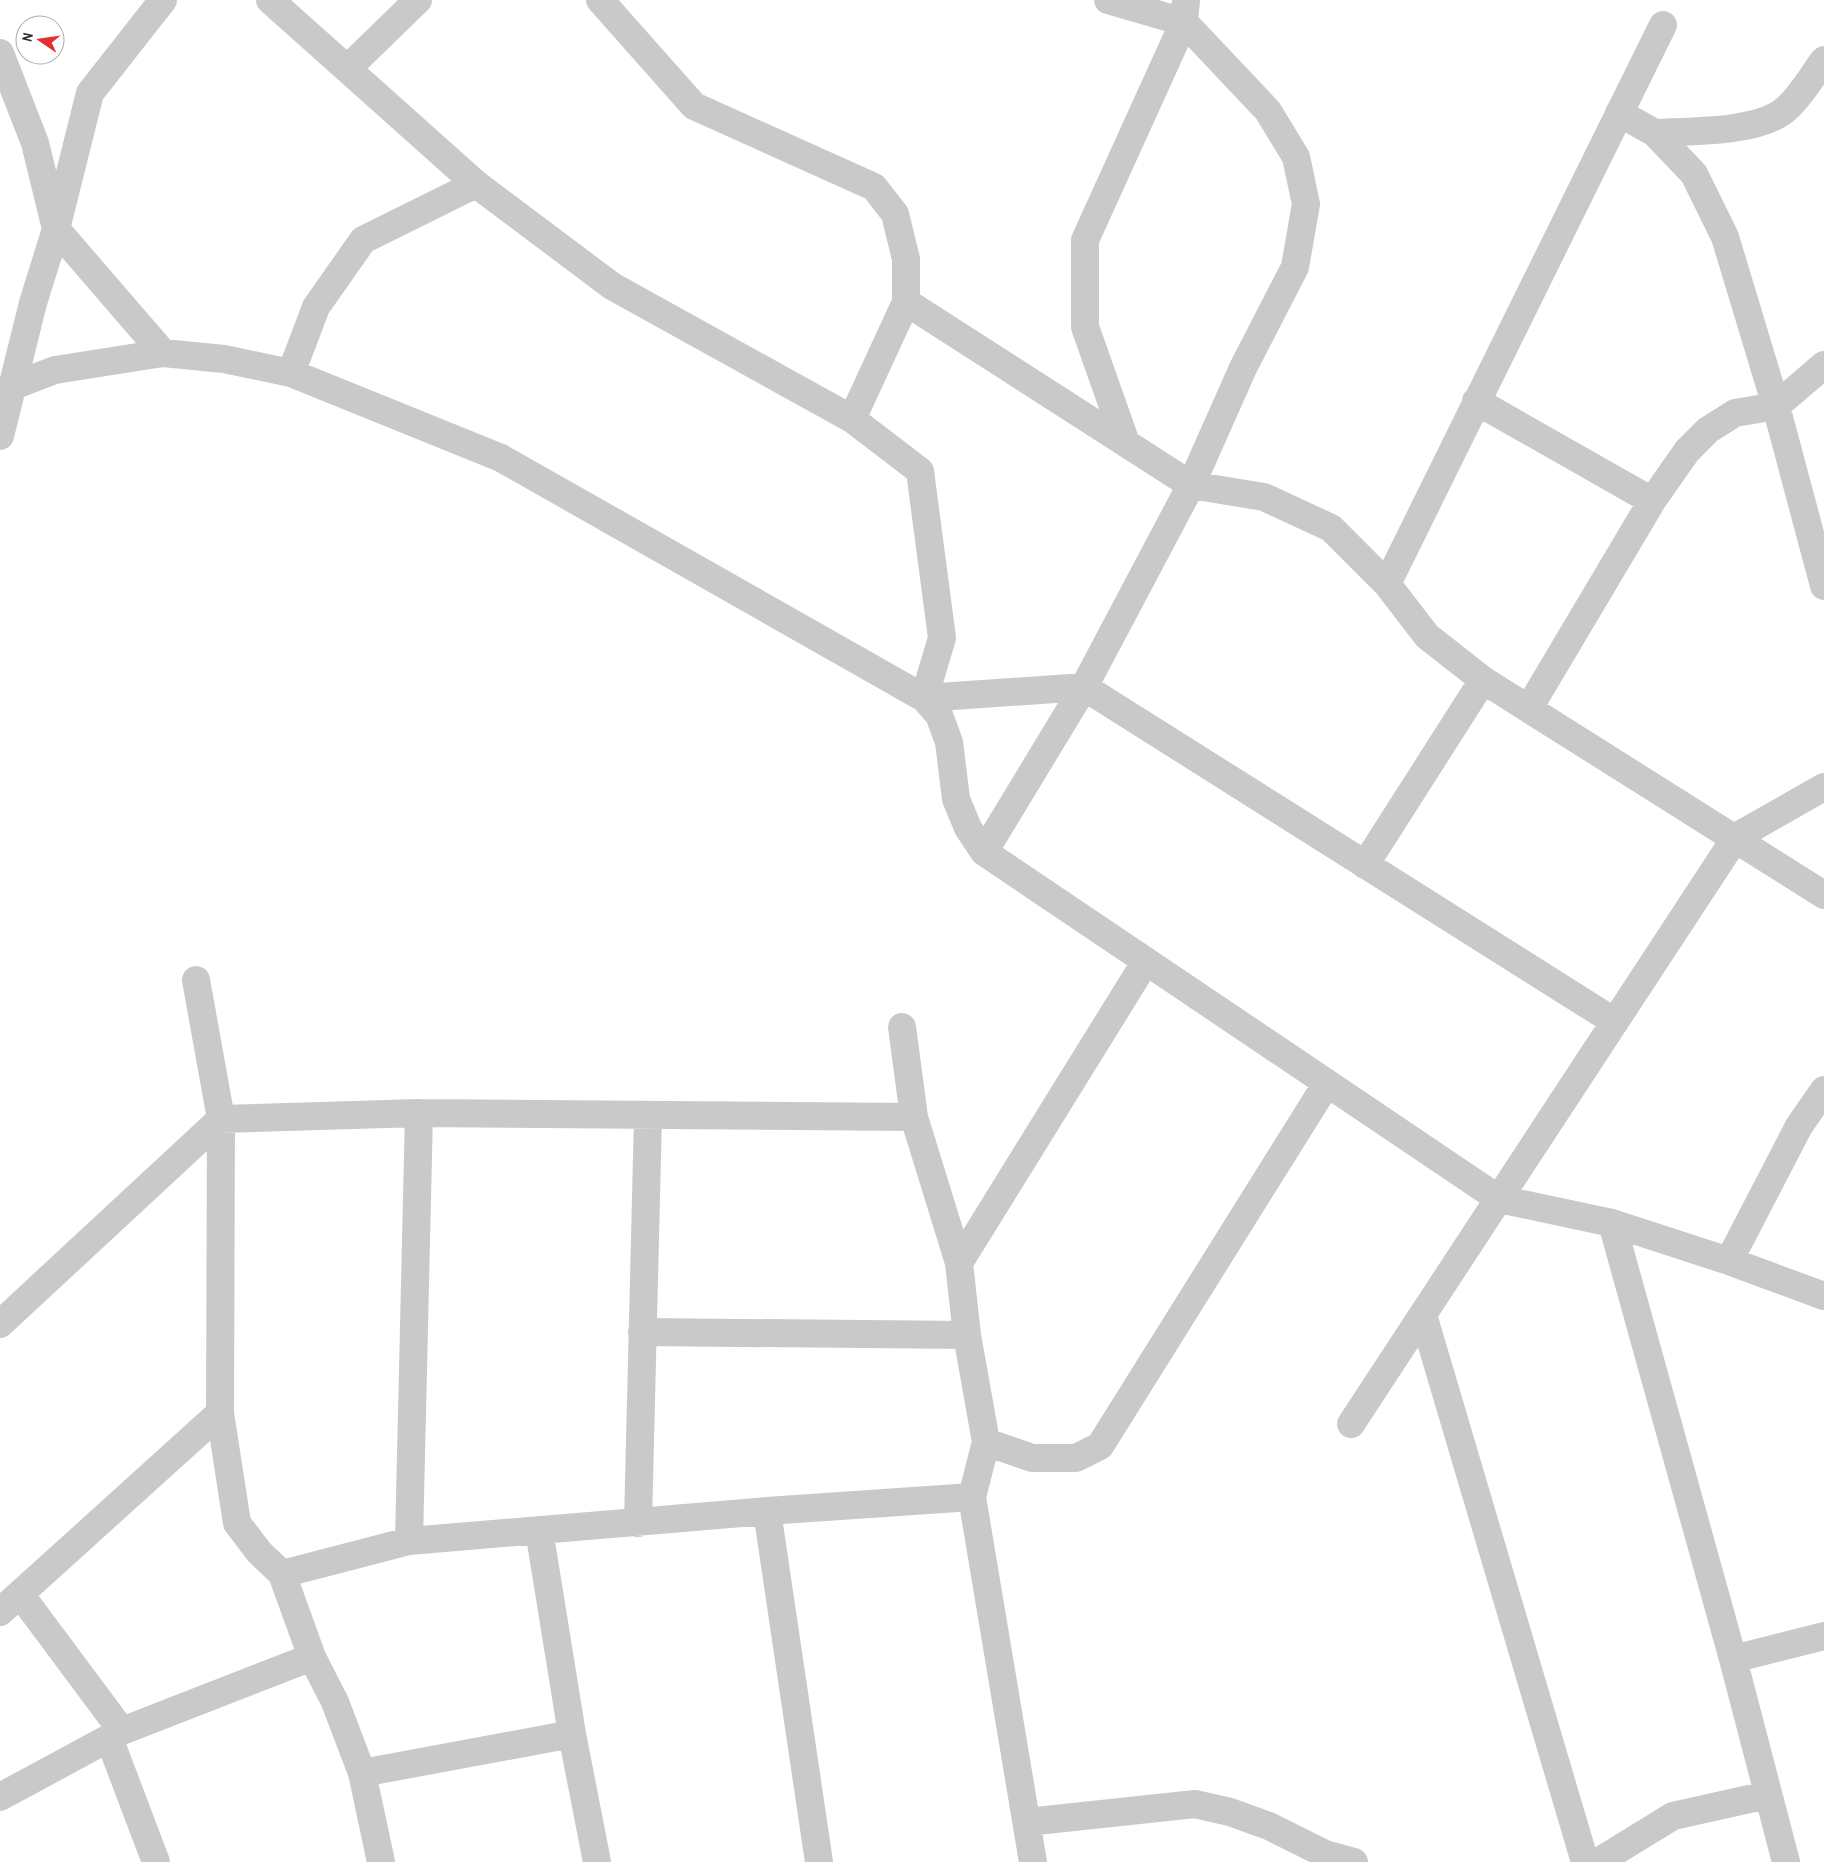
<svg xmlns="http://www.w3.org/2000/svg" width="1824" height="1862" viewBox="0 0 1824 1862" font-family="'Archivo Narrow',sans-serif">
	<rect width="100%" height="100%" fill="#fff"/>
	<g fill="none" stroke-linecap="round" stroke-linejoin="round">
		<!-- minor -->
		<path stroke="#c9c9c9" stroke-width="28" d="M 163,0 L 90,93 L 56,229 L 163,353
			M 270,0 L 476,184 L 612,286 L 852,419 L 920,471 L 942,638 L 924,698 L 1084,687 L 1615,1022
			M 600,0 L 694,106 L 874,187 L 895,214 L 906,259 L 906,302 L 852,419
			M 0,53 L 35,143 L 56,229 L 33,303 L 0,436
			M 347,69 L 418,0
			M 1619,113 L 1655,133 L 1694,174 L 1725,237 L 1776,406 L 1824,586
			M 1655,133 C 1690,131 1759,133 1786,109 C 1801,96 1812,76 1824,60
			M 906,302 L 1191,485 L 1264,497 L 1331,528 L 1387,584 L 1427,636 L 1483,680 L 1824,895
			M 291,373 L 316,307 L 363,240 L 476,184
			M 0,391 L 55,370 L 163,353 L 224,359 L 291,373 L 501,458 L 924,698 L 939,715 L 949,742 L 956,799 L 968,828 L 984,852 L 1499,1199 L 1612,1223 L 1729,1261 L 1799,1126 L 1824,1090
			M 1476,401 L 1652,501
			M 1126,443 L 1085,327 L 1085,240 L 1184,22 L 1186,0
			M 1387,584 L 1663,25
			M 1529,708 L 1652,501 L 1687,451 L 1708,430 L 1735,413 L 1776,406 L 1824,365
			M 984,852 L 1084,687 L 1191,485 L 1243,368 L 1295,267 L 1306,204 L 1296,157 L 1268,111 L 1184,22 L 1108,0
			M 1365,865 L 1483,680
			M 196,980 L 221,1119 L 220,1413 L 237,1523 L 259,1552 L 282,1574 L 312,1657 L 335,1702 L 362,1773 L 381,1862
			M 902,1027 L 914,1117 L 959,1263 L 967,1335 L 986,1442 L 972,1497 L 1033,1862
			M 1612,1223 L 1733,1659 L 1786,1862
			M 1729,1261 L 1824,1296
			M 959,1263 L 1146,961
			M 1423,1315 L 1585,1862
			M 0,1324 L 221,1119 L 419,1113 L 914,1117
			M 642,1332 L 967,1335
			M 1351,1424 L 1736,837 L 1824,787
			M 986,1442 L 1032,1458 L 1076,1458 L 1100,1446 L 1327,1083
			M 767,1511 L 819,1862
			M 638,1523 L 648,1116
			M 539,1530 L 572,1734 L 597,1862
			M 409,1541 L 419,1113
			M 282,1574 L 409,1541 L 767,1511 L 972,1497
			M 20,1594 L 122,1731
			M 0,1612 L 220,1413
			M 1733,1659 L 1824,1636
			M 109,1738 L 156,1862
			M 362,1773 L 572,1734
			M 0,1797 L 122,1731 L 312,1657
			M 1027,1822 L 1195,1804 L 1230,1812 L 1269,1826 L 1325,1854 L 1354,1862
			M 1598,1862 L 1673,1816 L 1767,1795"/>
	</g>
	<!-- north arrow -->
	<g transform="translate(40 40) rotate(283)"><circle r="24" fill="#ffffff" stroke="#ababab"/>
	<path d="M0-4L9 19L0 12L-9 19Z" fill="#e1302f"/>
	<text y="-8" font-size="14" font-weight="bold" text-anchor="middle" fill="#2c2c2c">N</text>
	</g>
</svg>
